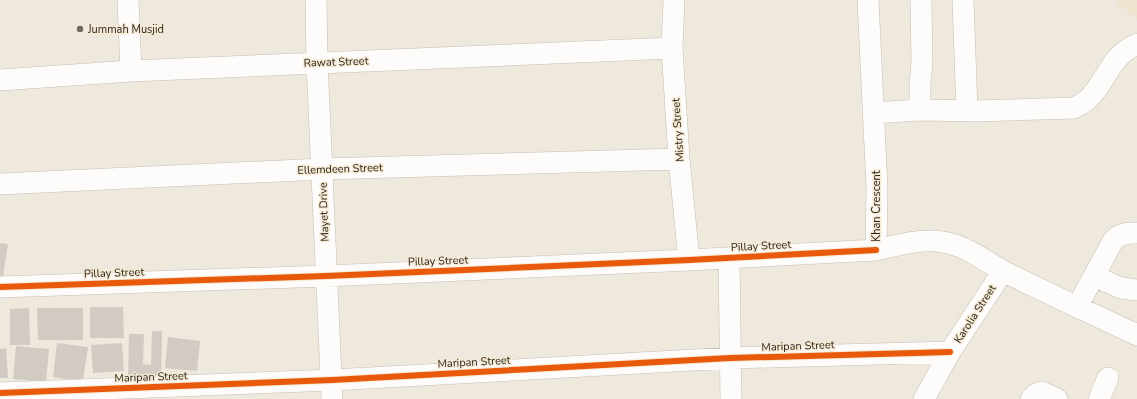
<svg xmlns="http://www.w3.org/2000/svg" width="1137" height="399" viewBox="0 0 1137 399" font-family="'Nunito Sans',sans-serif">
	<rect width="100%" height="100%" fill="#efe8dd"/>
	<!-- built -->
	<path fill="#f0e4cf" d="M 1117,0 L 1137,0 L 1137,18 L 1118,5 Z"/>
	<!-- building -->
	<path fill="#d1cbc3" d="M 0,243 L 8,244 L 3,277 L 0,276 Z
		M 90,307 L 123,307 L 124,338 L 90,338 Z
		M 29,308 L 30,345 L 10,345 L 10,309 Z
		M 37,308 L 83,308 L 83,340 L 38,340 Z
		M 152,331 L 162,331 L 161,378 L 128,377 L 129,334 L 144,334 L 143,364 L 151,365 Z
		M 168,337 L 200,341 L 197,371 L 165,368 Z
		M 57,343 L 88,347 L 83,381 L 53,377 Z
		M 122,343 L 124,371 L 93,373 L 91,345 Z
		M 16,346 L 49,349 L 46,382 L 13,379 Z
		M 6,348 L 8,378 L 0,378 L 0,349 Z"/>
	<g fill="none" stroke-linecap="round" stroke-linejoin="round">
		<!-- minor casing -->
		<g stroke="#c4beb5" stroke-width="22">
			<path id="minor" d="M 128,0 L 131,71
				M 316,0 L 317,62 L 332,399
				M 674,0 L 672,48 L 679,159 L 689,260
				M 868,0 L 877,188 L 876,250 C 899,245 925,237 948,243 C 970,248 986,262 1005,272 C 1049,294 1093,314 1137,335
				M 963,0 L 967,111
				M 0,80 L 131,71 L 672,48
				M 920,110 L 978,111 L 1074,108 C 1079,105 1084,103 1088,99 C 1108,81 1108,57 1137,44
				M 874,113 L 920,110 L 920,83 L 922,63 L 921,0
				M 0,184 L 322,169 L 679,159
				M 729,258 L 731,399
				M 1094,276 L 1121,288 L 1137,290
				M 0,287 L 326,276 L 689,260 L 876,250
				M 1077,307 L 1113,241 C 1120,233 1127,233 1137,233
				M 0,393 L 332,380 L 730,358 L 950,352
				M 924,399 L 950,352 L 1003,271
				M 1031,399 L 1036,394 L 1042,392 L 1057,399
				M 1099,399 L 1108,378"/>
		</g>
		<!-- minor -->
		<use href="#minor" stroke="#fdfcfa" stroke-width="21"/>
		<!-- cycleway casing -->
		<g stroke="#f7ead5" stroke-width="8">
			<path id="cycleway" d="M 0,287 L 326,276 L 689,260 L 876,250
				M 0,393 L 332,380 L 730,358 L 950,352"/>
		</g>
		<!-- cycleway -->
		<use href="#cycleway" stroke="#e8590c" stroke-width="6"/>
	</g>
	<!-- markers -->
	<circle fill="#6e6960" stroke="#f7ead5" stroke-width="1.5" cx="80" cy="29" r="4"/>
	<g text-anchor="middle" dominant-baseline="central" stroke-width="3" stroke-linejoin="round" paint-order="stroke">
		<!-- poi labels -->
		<g font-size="11" fill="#29241c" stroke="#f7ead5" text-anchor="start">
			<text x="88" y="29">Jummah Musjid</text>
		</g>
		<!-- street labels -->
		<g font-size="11" fill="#29241c" stroke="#f7ead5">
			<text transform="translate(336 62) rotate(-2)">Rawat Street</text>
			<text transform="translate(678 130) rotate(-94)">Mistry Street</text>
			<text transform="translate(340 169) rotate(-2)">Ellemdeen Street</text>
			<text transform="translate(876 206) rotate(-90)">Khan Crescent</text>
			<text transform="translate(324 212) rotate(-92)">Mayet Drive</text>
			<text transform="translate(761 246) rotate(-3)">Pillay Street</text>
			<text transform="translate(438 261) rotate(-2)">Pillay Street</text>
			<text transform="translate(114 273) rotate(-2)">Pillay Street</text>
			<text transform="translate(975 314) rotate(-57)">Karolia Street</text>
			<text transform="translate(798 346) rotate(-2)">Maripan Street</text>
			<text transform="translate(474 362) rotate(-3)">Maripan Street</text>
			<text transform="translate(151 377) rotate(-2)">Maripan Street</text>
		</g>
	</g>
</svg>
